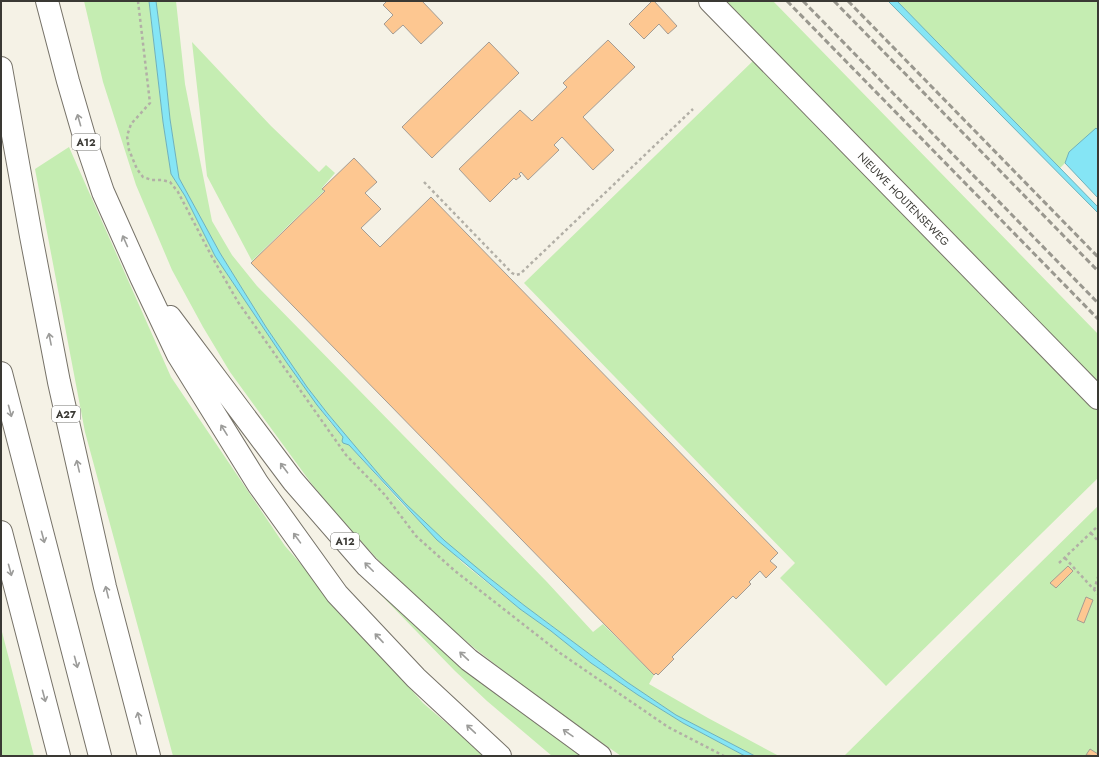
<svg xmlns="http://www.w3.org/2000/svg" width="1099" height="757" viewBox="0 0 1099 757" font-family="Jost,sans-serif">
	<rect width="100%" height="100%" fill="#f5f2e6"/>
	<!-- green -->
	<path fill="#c5edb2" d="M 84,1 L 149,1 L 163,122 L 171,174 L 185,196 L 215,256 L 287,363 L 329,421 L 343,437 L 343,443 L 349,445 L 404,506 L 464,564 L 520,609 L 551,631 L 591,663 L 638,695 L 683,723 L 745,756 L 621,756 L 542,701 L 473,647 L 436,615 L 381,563 L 343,522 L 311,483 L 230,372 L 203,327 L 172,270 L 136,185 L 103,82 Z
		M 156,1 L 176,1 L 185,84 L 212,221 L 232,255 L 257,286 L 547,582 L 593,632 L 603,624 L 654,675 L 649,684 L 708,718 L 779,756 L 755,756 L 676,715 L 627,682 L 525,606 L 466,560 L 422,521 L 382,478 L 328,414 L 307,387 L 266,327 L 220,253 L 179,178 L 170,119 L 165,70 Z
		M 718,1 L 773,1 L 1098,334 L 1098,389 Z
		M 894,1 L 1098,1 L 1098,130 L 1097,128 L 1069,152 L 1065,163 L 1060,168 Z
		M 192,42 L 271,126 L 319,172 L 326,165 L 335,173 L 322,188 L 324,191 L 252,261 L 207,176 Z
		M 754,60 L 1098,408 L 1098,478 L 886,686 L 780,578 L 795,563 L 524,283 Z
		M 69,147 L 171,377 L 285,546 L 423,703 L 485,756 L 173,756 L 85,432 L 35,169 Z
		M 1098,506 L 1098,756 L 844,756 Z
		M 346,559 L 348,559 L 584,756 L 552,756 L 487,701 L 455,671 Z
		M 1,628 L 34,756 L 1,756 Z"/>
	<!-- water -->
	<path fill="#85e5f5" stroke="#6eb1bb" d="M 149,1 L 156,1 L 165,70 L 170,119 L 179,178 L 220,253 L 266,327 L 307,387 L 328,414 L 382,478 L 406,504 L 445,541 L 488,577 L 525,606 L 627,682 L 676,715 L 755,756 L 745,756 L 683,723 L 638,695 L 591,663 L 551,631 L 520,609 L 437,540 L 349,445 L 343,443 L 342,441 L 343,437 L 317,405 L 287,363 L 215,256 L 185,196 L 171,174 L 163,122 Z
		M 888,1 L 897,1 L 1098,207 L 1098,213 Z
		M 1096,128 L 1098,130 L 1098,198 L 1065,163 L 1069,152 Z"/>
	<!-- building -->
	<path fill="#fdc791" stroke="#a49c93" d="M 387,1 L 422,1 L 443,23 L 421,44 L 403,25 L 393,34 L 384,24 L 393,15 L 383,5 Z
		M 652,1 L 654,1 L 677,26 L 668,34 L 659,24 L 644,39 L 629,24 Z
		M 608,40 L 635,67 L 583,117 L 614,150 L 593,170 L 562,137 L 554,145 L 559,150 L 528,180 L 521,172 L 519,174 L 521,176 L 516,180 L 514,178 L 490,202 L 459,169 L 520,110 L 532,121 L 567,87 L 563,83 Z
		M 489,42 L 519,73 L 432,158 L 402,127 Z
		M 354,158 L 377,182 L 365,193 L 381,209 L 361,228 L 380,247 L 431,197 L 778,553 L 770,561 L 777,567 L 766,578 L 760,571 L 749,582 L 751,584 L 736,599 L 733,596 L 672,657 L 674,659 L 658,675 L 656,673 L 654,675 L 251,263 L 325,191 L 322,189 Z
		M 1068,566 L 1073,571 L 1056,588 L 1050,583 Z
		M 1086,597 L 1093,600 L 1084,623 L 1077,620 Z
		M 1090,749 L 1098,754 L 1098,756 L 1086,755 Z"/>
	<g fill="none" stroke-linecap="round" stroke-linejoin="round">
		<!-- minor casing -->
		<g stroke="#767268" stroke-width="24">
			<g id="minor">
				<path id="s1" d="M 710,1 L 1098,398"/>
			</g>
		</g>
		<!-- highway casing -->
		<g stroke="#767268" stroke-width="24">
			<path id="highway" d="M 47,1 L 68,81 L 84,136 L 103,192 L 141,277 L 178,355 L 258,484 L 337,594 L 416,678 L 500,756
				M 1,68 L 31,236 L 59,382 L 105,587 L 149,756
				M 170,317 L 293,481 L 367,566 L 469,660 L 600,756
				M 1,373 L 100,756
				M 1,532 L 59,756"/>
		</g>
		<!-- path -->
		<path stroke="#b2afa6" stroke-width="2.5" stroke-dasharray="3 3" stroke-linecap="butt" d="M 138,1 L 150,103 L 131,124 L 127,136 L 129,150 L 137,169 L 143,177 L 152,180 L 162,180 L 170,182 L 178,192 L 212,257 L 238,302 L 346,455 L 385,495 L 416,536 L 455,571 L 560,653 L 668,727 L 724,756
			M 424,182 L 512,273 L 516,275 L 520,274 L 693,109
			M 1091,533 L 1098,541
			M 1065,558 L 1098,594
			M 1059,563 L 1098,526
			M 1094,590 L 1098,577"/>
		<!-- minor -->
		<use href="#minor" stroke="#fff" stroke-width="22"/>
		<!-- highway -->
		<use href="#highway" stroke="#fff" stroke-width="22"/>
		<!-- rail -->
		<path stroke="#9a988f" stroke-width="3" stroke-dasharray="6 3" stroke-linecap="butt" d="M 787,1 L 1098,319
			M 803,1 L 1098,303
			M 834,1 L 1098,271
			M 848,1 L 1098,257"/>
	</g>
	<!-- one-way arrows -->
	<defs><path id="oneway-shaft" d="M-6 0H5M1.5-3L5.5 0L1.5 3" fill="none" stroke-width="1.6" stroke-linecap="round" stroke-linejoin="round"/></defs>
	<g stroke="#9c9c9a">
		<use href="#oneway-shaft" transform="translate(79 120) rotate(-106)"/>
		<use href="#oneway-shaft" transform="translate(125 241) rotate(-114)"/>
		<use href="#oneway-shaft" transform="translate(50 339) rotate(-101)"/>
		<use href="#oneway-shaft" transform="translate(10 411) rotate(75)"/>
		<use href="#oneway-shaft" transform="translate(224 430) rotate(-122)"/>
		<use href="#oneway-shaft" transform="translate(78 466) rotate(-103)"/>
		<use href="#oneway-shaft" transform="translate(284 468) rotate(-127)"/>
		<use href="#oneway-shaft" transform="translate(43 537) rotate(75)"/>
		<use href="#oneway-shaft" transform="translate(297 538) rotate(-126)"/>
		<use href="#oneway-shaft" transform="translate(369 567) rotate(-135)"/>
		<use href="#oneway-shaft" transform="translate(10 570) rotate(75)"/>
		<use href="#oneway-shaft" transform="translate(107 592) rotate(-104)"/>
		<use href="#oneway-shaft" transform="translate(379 638) rotate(-133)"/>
		<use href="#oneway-shaft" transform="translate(464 656) rotate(-137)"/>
		<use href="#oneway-shaft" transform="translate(76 662) rotate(75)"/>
		<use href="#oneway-shaft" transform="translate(44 696) rotate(75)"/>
		<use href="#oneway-shaft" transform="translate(139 718) rotate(-104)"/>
		<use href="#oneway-shaft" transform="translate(471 729) rotate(-137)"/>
		<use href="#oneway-shaft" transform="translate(568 733) rotate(-145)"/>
	</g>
	<g text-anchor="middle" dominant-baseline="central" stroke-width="3" stroke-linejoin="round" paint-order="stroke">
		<!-- shield labels -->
		<g fill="#fff" stroke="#757471" stroke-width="1">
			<rect x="72" y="134" width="28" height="16" rx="3"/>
			<rect x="52" y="406" width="28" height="16" rx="3"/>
			<rect x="331" y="533" width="28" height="16" rx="3"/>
		</g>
		<g font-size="10" font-weight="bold" fill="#3a3934">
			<text x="86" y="142">A12</text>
			<text x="66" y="414">A27</text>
			<text x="345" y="541">A12</text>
		</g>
		<!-- street labels -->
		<g font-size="11" fill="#3a3934" stroke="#fff">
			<text stroke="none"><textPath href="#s1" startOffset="277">NIEUWE HOUTENSEWEG</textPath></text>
		</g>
	</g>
	<!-- border -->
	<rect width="1099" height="757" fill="none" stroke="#3a3934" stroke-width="4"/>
</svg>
